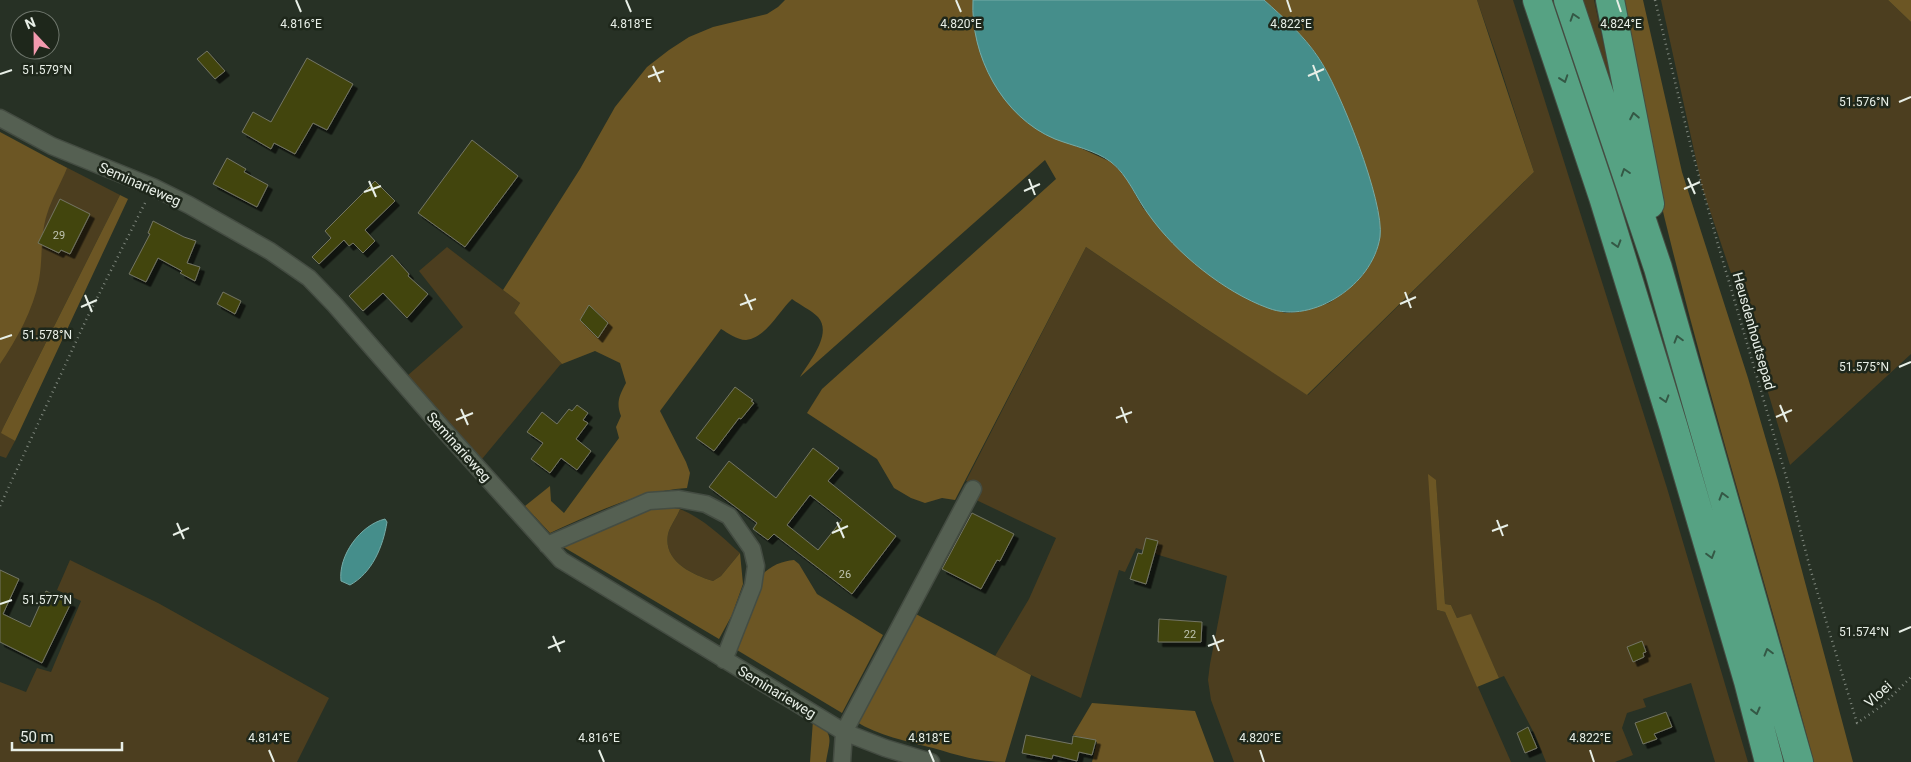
<svg xmlns="http://www.w3.org/2000/svg" width="1911" height="762" viewBox="0 0 1911 762" font-family="Roboto,sans-serif">
	<defs>
		<filter id="shadow"><feDropShadow dx="4.5" dy="4.5" stdDeviation="0" flood-color="#0009"/></filter>
	</defs>
	<rect width="100%" height="100%" fill="#273125"/>
	<!-- green -->
	<path fill="#4c3e1f" d="M 1477,0 L 1513,0 L 1667,488 L 1748,762 L 1715,762 L 1691,683 L 1643,699 L 1646,707 L 1627,713 L 1622,728 L 1633,755 L 1615,762 L 1546,762 L 1535,735 L 1504,676 L 1499,678 L 1471,615 L 1457,618 L 1451,605 L 1445,604 L 1436,481 L 1437,610 L 1445,612 L 1511,762 L 1234,762 L 1211,700 L 1208,680 L 1210,664 L 1227,576 L 1136,548 L 1125,572 L 1119,570 L 1081,698 L 1031,675 L 995,656 L 1029,599 L 1056,538 L 972,498 L 978,487 L 966,481 L 1086,247 L 1202,326 L 1308,395 L 1534,172 L 1498,60 Z
		M 1577,0 L 1594,0 L 1621,125 Z
		M 1661,0 L 1888,0 L 1911,22 L 1911,354 L 1790,465 L 1741,303 L 1702,187 Z
		M 60,164 L 120,195 L 4,426 L 2,433 L 15,441 L 6,458 L 0,456 L 0,275 Z
		M 447,247 L 520,303 L 514,313 L 562,364 L 560,365 L 482,459 L 407,376 L 463,327 L 419,271 Z
		M 680,509 C 704,519 721,536 740,553 L 721,576 L 713,581 C 691,574 663,561 668,534 C 670,526 677,517 680,509 Z
		M 70,560 L 158,603 L 329,698 L 297,762 L 0,762 L 0,682 L 26,692 L 37,668 L 51,672 L 81,601 L 57,590 Z"/>
	<!-- forest -->
	<path fill="#6c5624" d="M 785,0 L 973,0 L 973,11 L 1076,146 L 1111,162 L 1125,176 L 1143,208 L 1197,265 L 1247,299 L 1269,308 L 1285,313 L 1299,312 L 1329,303 L 1345,292 L 1361,277 L 1371,263 L 1377,250 C 1363,187 1354,113 1319,58 C 1305,37 1283,17 1264,0 L 1477,0 L 1534,172 L 1307,395 L 1202,326 L 1086,247 L 955,500 L 942,498 L 925,503 L 911,498 L 894,488 L 877,459 L 807,413 L 822,389 L 1056,179 L 1045,160 L 800,377 C 809,362 833,334 818,317 C 811,310 800,305 792,299 C 779,311 766,338 746,340 C 737,340 728,333 721,329 L 660,411 L 686,462 L 690,473 L 687,488 C 638,491 594,513 550,533 L 525,506 L 550,486 L 551,501 L 564,513 L 619,438 L 616,427 L 621,416 C 616,403 619,396 626,383 L 620,363 L 595,351 L 562,364 L 514,313 L 520,303 L 503,290 L 580,169 L 615,107 L 647,67 L 669,50 L 689,37 L 713,27 L 767,14 L 778,7 Z
		M 1620,0 L 1643,0 L 1682,172 L 1748,378 L 1778,481 L 1853,762 L 1814,762 C 1768,590 1715,420 1672,248 C 1651,166 1636,83 1620,0 Z
		M 1888,0 L 1911,0 L 1911,22 Z
		M 0,132 L 67,168 C 61,183 52,198 47,214 C 40,235 43,258 39,280 C 33,310 17,339 0,364 Z
		M 120,195 L 128,199 L 15,441 L 1,433 L 4,426 Z
		M 1428,474 L 1436,480 L 1445,604 L 1451,605 L 1457,618 L 1471,614 L 1499,678 L 1477,687 L 1445,612 L 1437,610 Z
		M 662,506 L 680,509 C 677,517 670,526 668,534 C 663,561 691,574 713,581 L 721,576 L 740,553 L 743,584 L 732,615 L 719,639 L 560,545 L 621,516 Z
		M 794,560 L 799,564 L 817,594 L 883,635 L 842,713 L 732,647 L 759,579 C 767,567 781,561 794,560 Z
		M 912,612 L 1031,675 L 1005,762 C 979,762 957,755 933,748 C 906,741 879,736 855,721 Z
		M 1092,703 L 1195,711 L 1214,762 L 1092,762 L 1097,742 L 1073,735 Z
		M 813,720 C 835,735 830,737 826,762 L 810,762 Z"/>
	<!-- water -->
	<path fill="#458e8b" stroke="#76aba7" d="M 973,0 L 1264,0 C 1283,17 1304,36 1318,57 C 1339,87 1385,203 1380,237 C 1376,262 1359,283 1339,296 C 1318,310 1291,317 1268,308 C 1224,292 1176,253 1149,215 C 1136,198 1128,175 1111,162 C 1095,150 1073,146 1055,139 C 1002,117 970,55 973,0 Z
		M 385,519 L 387,522 C 383,547 372,573 350,585 L 341,581 C 338,556 360,525 385,519 Z"/>
	<!-- building -->
	<path fill="#43450f" stroke="#737564" fill-rule="evenodd" filter="url(#shadow)" d="M 207,51 L 225,71 L 215,79 L 197,59 Z
		M 307,58 L 353,84 L 327,130 L 313,123 L 295,154 L 274,143 L 271,149 L 242,132 L 253,112 L 271,122 Z
		M 472,140 L 518,176 L 465,247 L 418,213 Z
		M 227,158 L 246,169 L 244,172 L 268,185 L 257,207 L 213,184 Z
		M 375,181 L 395,201 L 365,230 L 375,241 L 363,253 L 353,243 L 349,246 L 344,240 L 319,264 L 312,257 L 331,238 L 325,231 Z
		M 60,199 L 90,214 L 70,254 L 61,250 L 59,253 L 38,243 Z
		M 153,221 L 184,237 L 196,241 L 187,263 L 200,267 L 195,281 L 180,273 L 182,271 L 158,258 L 146,282 L 129,274 L 150,234 L 148,233 Z
		M 392,255 L 409,274 L 408,276 L 428,294 L 407,318 L 383,293 L 363,311 L 349,296 Z
		M 223,292 L 241,301 L 235,314 L 217,304 Z
		M 589,305 L 608,323 L 598,338 L 580,320 Z
		M 735,387 L 753,400 L 751,401 L 754,403 L 741,419 L 739,418 L 714,451 L 696,438 Z
		M 577,405 L 588,413 L 583,420 L 588,423 L 576,439 L 591,451 L 577,470 L 561,458 L 550,473 L 531,459 L 543,443 L 527,432 L 542,412 L 557,424 L 569,409 L 572,411 Z
		M 813,448 L 839,468 L 828,481 L 896,536 L 852,594 L 774,534 L 768,540 L 753,529 L 757,523 L 709,487 L 729,461 L 776,498 ZM 810,495 L 842,520 L 818,550 L 787,525 Z
		M 972,513 L 1014,534 L 1000,561 L 997,560 L 981,589 L 942,569 Z
		M 1146,538 L 1158,541 L 1146,584 L 1130,579 L 1138,553 L 1142,554 Z
		M 0,570 L 19,579 L 3,614 L 30,627 L 46,591 L 71,603 L 42,663 L 0,642 Z
		M 1159,619 L 1202,622 L 1201,642 L 1158,642 Z
		M 1642,641 L 1646,652 L 1643,653 L 1644,657 L 1633,662 L 1627,647 Z
		M 1666,712 L 1672,727 L 1654,734 L 1657,739 L 1643,744 L 1635,723 Z
		M 1528,727 L 1537,748 L 1525,753 L 1517,733 Z
		M 1026,735 L 1072,744 L 1073,736 L 1096,740 L 1092,755 L 1079,752 L 1077,761 L 1053,755 L 1052,759 L 1022,753 Z"/>
	<g fill="none" stroke-linecap="round" stroke-linejoin="round">
		<!-- street casing -->
		<g stroke="#444c42" stroke-width="19">
			<path id="street" d="M 0,118 L 52,146 L 153,187 L 189,205 L 270,251 L 309,278 L 335,305 L 444,430 L 561,560 L 844,732 L 885,748 L 931,762
				M 547,545 L 649,501 L 679,499 L 706,504 L 729,516 L 752,549 L 756,566 L 753,586 L 724,660
				M 842,762 L 844,732 L 973,489"/>
		</g>
		<!-- highway casing -->
		<g stroke="#444c42" stroke-width="30">
			<path id="highway" d="M 1537,0 L 1603,197 L 1673,425 L 1748,681 L 1769,762
				M 1568,0 L 1658,268 L 1799,762
				M 1610,0 L 1650,204"/>
		</g>
		<!-- path -->
		<path stroke="#7e867c" stroke-width="2.5" stroke-dasharray="1 4" stroke-linecap="butt" d="M 1655,0 L 1691,147 L 1717,241 L 1788,483 L 1810,568 L 1857,723 L 1883,705 L 1911,677
			M 0,506 L 86,320 L 146,201"/>
		<!-- street -->
		<use href="#street" stroke="#556052" stroke-width="16"/>
		<!-- highway -->
		<use href="#highway" stroke="#56a283" stroke-width="28"/>
	</g>
	<!-- one-way arrows -->
	<defs><path id="oneway-chevron" d="M-2-3.5L2.5 0L-2 3.5" fill="none" stroke-width="1.6" stroke-linecap="round" stroke-linejoin="round" transform="scale(1.25)"/></defs>
	<g stroke="#345845">
		<use href="#oneway-chevron" transform="translate(1574 17) rotate(-108)"/>
		<use href="#oneway-chevron" transform="translate(1564 79) rotate(71)"/>
		<use href="#oneway-chevron" transform="translate(1634 116) rotate(-101)"/>
		<use href="#oneway-chevron" transform="translate(1625 172) rotate(-108)"/>
		<use href="#oneway-chevron" transform="translate(1617 244) rotate(73)"/>
		<use href="#oneway-chevron" transform="translate(1678 339) rotate(-106)"/>
		<use href="#oneway-chevron" transform="translate(1665 399) rotate(73)"/>
		<use href="#oneway-chevron" transform="translate(1723 496) rotate(-106)"/>
		<use href="#oneway-chevron" transform="translate(1711 555) rotate(74)"/>
		<use href="#oneway-chevron" transform="translate(1768 652) rotate(-106)"/>
		<use href="#oneway-chevron" transform="translate(1756 711) rotate(76)"/>
	</g>
	<!-- ticks -->
	<path fill="none" stroke="#e8efe7" stroke-width="2" d="M 296,0 L 301,12M 626,0 L 631,12M 956,0 L 961,12M 1287,0 L 1291,12M 1617,0 L 1621,12M 1313,65 L 1319,81M 653,66 L 660,82M 0,74 L 12,70M 1308,76 L 1324,69M 648,77 L 664,71M 1899,102 L 1911,97M 1688,178 L 1695,194M 1029,179 L 1035,195M 369,181 L 376,197M 1684,189 L 1700,182M 1024,191 L 1040,184M 364,192 L 381,186M 1405,292 L 1411,308M 745,294 L 752,310M 85,295 L 92,312M 1400,304 L 1416,297M 740,305 L 756,299M 81,307 L 97,300M 0,339 L 12,335M 1899,367 L 1911,362M 1780,405 L 1787,422M 1121,407 L 1127,423M 461,409 L 468,425M 1776,417 L 1792,410M 1116,418 L 1132,412M 456,420 L 473,413M 1497,520 L 1503,536M 837,522 L 844,538M 177,523 L 184,539M 1492,531 L 1508,525M 832,533 L 848,526M 173,535 L 189,528M 0,604 L 12,600M 1899,632 L 1911,627M 1213,635 L 1219,651M 553,636 L 560,652M 1208,646 L 1224,640M 548,648 L 565,641M 269,750 L 274,762M 599,750 L 604,762M 929,750 L 934,762M 1260,750 L 1264,762M 1590,750 L 1594,762"/>
	<g text-anchor="middle" dominant-baseline="central" stroke-width="5" stroke-linejoin="round" paint-order="stroke">
		<!-- number labels -->
		<g font-size="11" fill="#bfc4b1">
			<text x="59" y="235">29</text>
			<text x="845" y="574">26</text>
			<text x="1190" y="634">22</text>
		</g>
		<!-- street labels -->
		<g font-size="14" fill="#e8efe7" stroke="#1e271b">
			<text transform="translate(140 184) rotate(24)">Seminarieweg</text>
			<text transform="translate(1754 331) rotate(74)">Heusdenhoutsepad</text>
			<text transform="translate(459 447) rotate(48)">Seminarieweg</text>
			<text transform="translate(777 692) rotate(31)">Seminarieweg</text>
			<text transform="translate(1878 694) rotate(-42)">Vloei</text>
		</g>
	</g>
	<g font-size="12" text-anchor="middle" fill="#e8efe7" stroke="#1e271b" stroke-width="5" stroke-linejoin="round" paint-order="stroke">
		<text x="301" y="28">4.816°E</text>
		<text x="631" y="28">4.818°E</text>
		<text x="961" y="28">4.820°E</text>
		<text x="1291" y="28">4.822°E</text>
		<text x="1621" y="28">4.824°E</text>
		<text x="47" y="74">51.579°N</text>
		<text x="1864" y="106">51.576°N</text>
		<text x="47" y="339">51.578°N</text>
		<text x="1864" y="371">51.575°N</text>
		<text x="47" y="604">51.577°N</text>
		<text x="1864" y="636">51.574°N</text>
		<text x="269" y="742">4.814°E</text>
		<text x="599" y="742">4.816°E</text>
		<text x="929" y="742">4.818°E</text>
		<text x="1260" y="742">4.820°E</text>
		<text x="1590" y="742">4.822°E</text>
	</g>
	<!-- north arrow -->
	<g transform="translate(35 35) rotate(338)"><circle r="24" fill="#1e271b" stroke="#6f776d"/>
	<path d="M0-4L9 19L0 12L-9 19Z" fill="#f29aae"/>
	<text y="-8" font-size="14" font-weight="bold" text-anchor="middle" fill="#e8efe7">N</text>
	</g>
	<!-- scale -->
	<path d="M12 742v8h110v-8" fill="none" stroke="#e8efe7" stroke-width="2.5"/>
	<text x="20" y="742" font-size="15" fill="#e8efe7" stroke="#1e271b" stroke-width="4" paint-order="stroke">50 m</text>
</svg>
